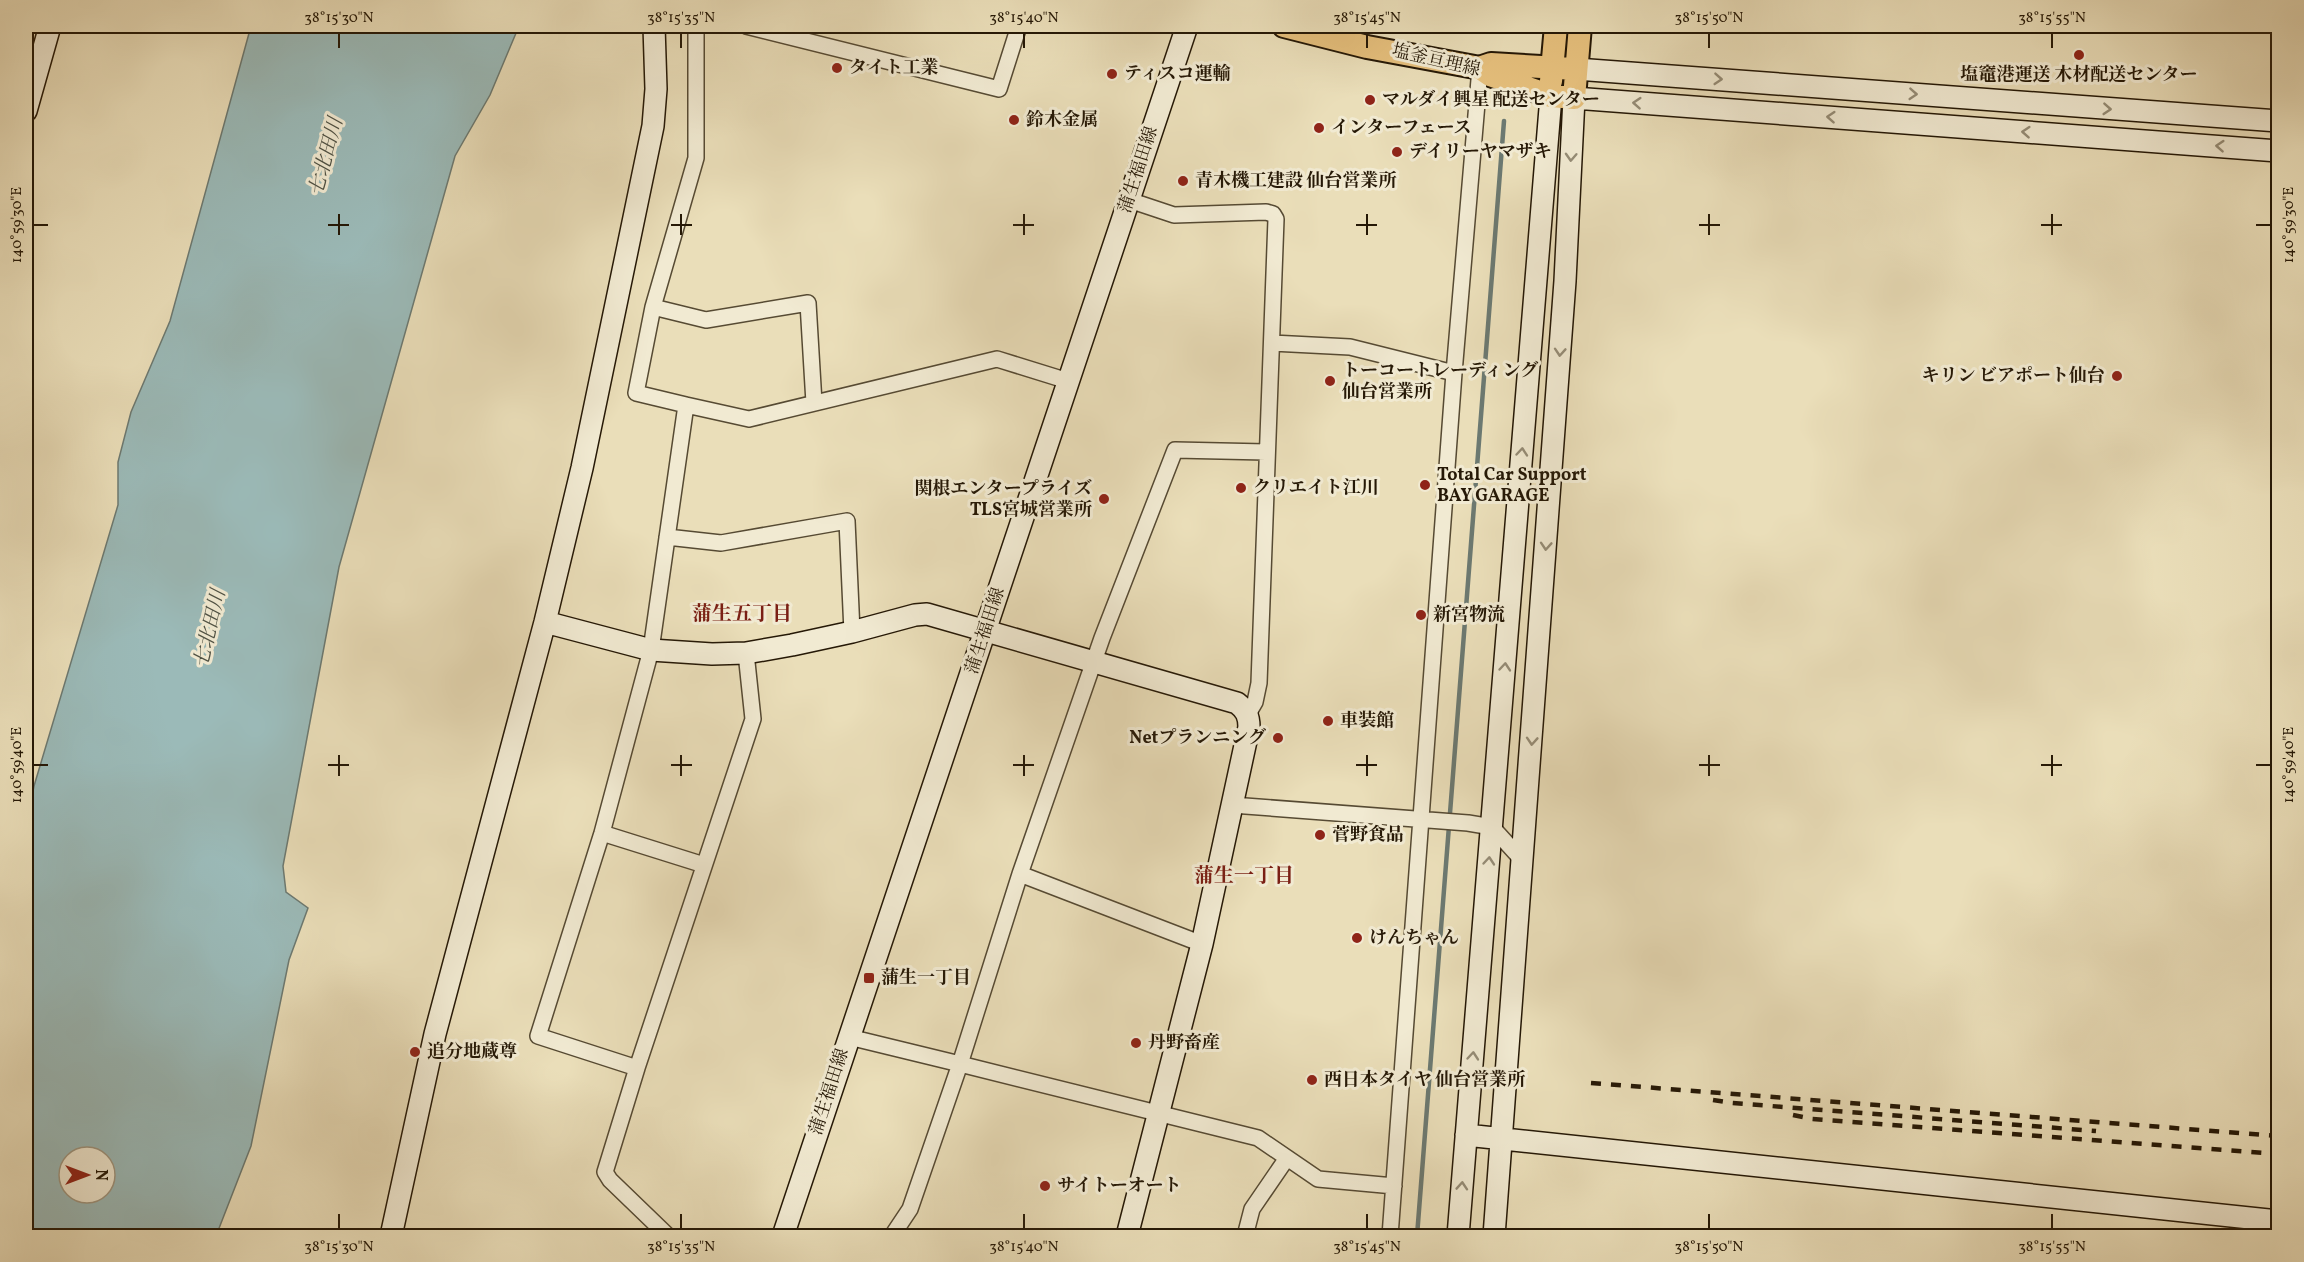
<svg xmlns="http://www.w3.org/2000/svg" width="2304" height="1262" viewBox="0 0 2304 1262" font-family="Vollkorn,'Noto Serif JP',serif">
	<rect width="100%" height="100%" fill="#eadeb9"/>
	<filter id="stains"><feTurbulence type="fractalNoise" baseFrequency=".00333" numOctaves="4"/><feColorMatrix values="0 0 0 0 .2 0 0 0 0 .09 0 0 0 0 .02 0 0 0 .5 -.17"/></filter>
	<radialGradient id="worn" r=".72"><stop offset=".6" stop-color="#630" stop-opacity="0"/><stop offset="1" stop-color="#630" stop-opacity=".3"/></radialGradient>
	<!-- water -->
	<path fill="#9bbab8" stroke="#6c7971" stroke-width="1.5" fill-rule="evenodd" d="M 251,26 L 519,26 L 490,95 L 455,156 L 339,567 L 283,866 L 286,892 L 308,908 L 289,960 L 251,1146 L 216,1236 L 26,1236 L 26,824 L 34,786 L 118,505 L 118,462 L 131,412 L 170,321 ZM 69,1157 L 105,1157 L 105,1193 L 69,1193 Z"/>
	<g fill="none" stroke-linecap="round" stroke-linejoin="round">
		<!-- stream -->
		<path stroke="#6c7971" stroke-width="4.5" d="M 1417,1236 L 1504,121"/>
		<!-- street casing -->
		<g stroke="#564a33" stroke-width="18">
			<path id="street" d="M 746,26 L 999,89 L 1019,26
				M 1129,200 L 1174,215 L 1266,212 L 1273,214 L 1276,219 L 1259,683 L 1255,702 L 1248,714
				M 653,307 L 706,320 L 808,303 L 814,403
				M 1272,343 L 1350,347 L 1454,373
				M 686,405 L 749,419 L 997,359 L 1068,381
				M 1266,452 L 1175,450 L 1102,638 L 1020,874 L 960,1064 L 1258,1138 L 1318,1179 L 1394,1186
				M 667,537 L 721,543 L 847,521 L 852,632
				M 1232,805 L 1468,823 L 1492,827 L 1523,861
				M 602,833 L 704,865
				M 1020,874 L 1202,944
				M 849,1037 L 960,1064 L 910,1209 L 892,1236
				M 637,1068 L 538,1036 L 602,833 L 651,650 L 686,405 L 636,393 L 653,307 L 696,158 L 696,26
				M 665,1236 L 667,1235 L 610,1180 L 605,1172 L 637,1068 L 753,719 L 746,653
				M 1245,1236 L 1252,1209 L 1287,1158
				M 1390,1236 L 1454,373 L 1480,68"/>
		</g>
		<!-- secondary casing -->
		<g stroke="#251806" stroke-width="24">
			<path id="secondary" d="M 1576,69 L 2278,121
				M 26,111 L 50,26
				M 545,622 L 651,650 L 712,654 L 746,653 L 792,645 L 852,632 L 915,615 L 927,614 L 1237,703 C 1246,710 1249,716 1249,727 L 1202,944 L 1127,1236
				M 1466,1135 L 2278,1221
				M 391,1236 L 435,1034 L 545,622 L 582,468 L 653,126 L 656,89 L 654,26
				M 783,1236 L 1187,26
				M 1458,1236 L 1551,96
				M 1494,1236 L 1565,281 L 1574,98 L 2278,151"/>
		</g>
		<!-- primary casing -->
		<g stroke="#251806" stroke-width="26">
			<path id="primary" d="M 1284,26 L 1367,47 L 1480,68 L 1490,75 L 1551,96 L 1574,98 L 1580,26
				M 1482,67 L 1491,64 L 1576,69
				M 1551,81 L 1556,26"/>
		</g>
		<!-- street -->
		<use href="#street" stroke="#f1ead2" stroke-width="15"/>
		<!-- secondary -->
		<use href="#secondary" stroke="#f1ead2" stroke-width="21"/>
		<!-- primary -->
		<use href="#primary" stroke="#e5bf7c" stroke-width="22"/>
		<!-- rail -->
		<path stroke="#251806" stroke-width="4.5" stroke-dasharray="10 10" stroke-linecap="butt" d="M 1591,1083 L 2278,1136
			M 1713,1100 L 1732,1103 L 2096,1131
			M 1793,1115 L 1812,1119 L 2278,1154"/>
	</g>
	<!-- one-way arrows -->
	<defs><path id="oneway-chevron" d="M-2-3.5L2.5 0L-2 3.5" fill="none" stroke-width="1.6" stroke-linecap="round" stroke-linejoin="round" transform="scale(1.5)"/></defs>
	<g stroke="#958c76">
		<use href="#oneway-chevron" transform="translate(1718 79) rotate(4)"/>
		<use href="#oneway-chevron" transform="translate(1913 94) rotate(4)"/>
		<use href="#oneway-chevron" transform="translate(1637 103) rotate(-176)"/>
		<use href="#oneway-chevron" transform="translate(2107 109) rotate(4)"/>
		<use href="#oneway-chevron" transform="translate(1831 117) rotate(-176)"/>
		<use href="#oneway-chevron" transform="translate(2026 132) rotate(-176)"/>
		<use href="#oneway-chevron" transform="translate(2220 146) rotate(-176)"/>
		<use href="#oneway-chevron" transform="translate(1571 157) rotate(93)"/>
		<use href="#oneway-chevron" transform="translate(1560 352) rotate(94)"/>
		<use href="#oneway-chevron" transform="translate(1522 452) rotate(-85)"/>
		<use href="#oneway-chevron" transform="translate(1546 546) rotate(94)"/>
		<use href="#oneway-chevron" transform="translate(1505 667) rotate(-85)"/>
		<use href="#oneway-chevron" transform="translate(1532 741) rotate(94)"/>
		<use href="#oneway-chevron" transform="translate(1489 861) rotate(-85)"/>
		<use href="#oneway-chevron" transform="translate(1473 1056) rotate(-85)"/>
		<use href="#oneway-chevron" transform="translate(1462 1186) rotate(-86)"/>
	</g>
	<!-- ticks -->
	<path fill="none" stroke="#251806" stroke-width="2" d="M 339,33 L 339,48M 681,33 L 681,48M 1024,33 L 1024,48M 1367,33 L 1367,48M 1709,33 L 1709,48M 2052,33 L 2052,48M 339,214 L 339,235M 681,214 L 681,235M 1024,214 L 1024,235M 1367,214 L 1367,235M 1709,214 L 1709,235M 2052,214 L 2052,235M 33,225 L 48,225M 328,225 L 349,225M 671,225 L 692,225M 1013,225 L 1034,225M 1356,225 L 1377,225M 1699,225 L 1720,225M 2041,225 L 2062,225M 2256,225 L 2271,225M 339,755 L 339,776M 681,755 L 681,776M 1024,755 L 1024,776M 1367,755 L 1367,776M 1709,755 L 1709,776M 2052,755 L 2052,776M 33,765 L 48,765M 328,765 L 349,765M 671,765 L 692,765M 1013,765 L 1034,765M 1356,765 L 1377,765M 1699,765 L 1720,765M 2041,765 L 2062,765M 2256,765 L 2271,765M 339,1214 L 339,1229M 681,1214 L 681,1229M 1024,1214 L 1024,1229M 1367,1214 L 1367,1229M 1709,1214 L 1709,1229M 2052,1214 L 2052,1229"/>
	<!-- markers -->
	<g fill="#8f2418" stroke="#f1ead2" stroke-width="2">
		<circle cx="2079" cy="55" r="6"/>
		<circle cx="837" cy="68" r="6"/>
		<circle cx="1112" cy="74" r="6"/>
		<circle cx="1370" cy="100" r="6"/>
		<circle cx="1014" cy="120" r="6"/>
		<circle cx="1319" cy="128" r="6"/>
		<circle cx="1397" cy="152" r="6"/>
		<circle cx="1183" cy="181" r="6"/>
		<circle cx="2117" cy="376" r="6"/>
		<circle cx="1330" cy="381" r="6"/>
		<circle cx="1425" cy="485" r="6"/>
		<circle cx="1241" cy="488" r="6"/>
		<circle cx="1104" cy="499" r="6"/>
		<circle cx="1421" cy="615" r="6"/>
		<circle cx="1328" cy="721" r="6"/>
		<circle cx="1278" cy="738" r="6"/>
		<circle cx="1320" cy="835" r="6"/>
		<circle cx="1357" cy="938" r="6"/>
		<rect x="863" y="972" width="12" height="12" rx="3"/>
		<circle cx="1136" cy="1043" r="6"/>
		<circle cx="415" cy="1052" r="6"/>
		<circle cx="1312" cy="1080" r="6"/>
		<circle cx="1045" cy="1186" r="6"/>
	</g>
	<g text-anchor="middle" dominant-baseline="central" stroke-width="6" stroke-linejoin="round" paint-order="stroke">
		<!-- street labels -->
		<g font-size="18" fill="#251806" stroke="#f1ead2">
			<text transform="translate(1436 61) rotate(13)">塩釜亘理線</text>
			<text transform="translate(1139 170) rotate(-72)">蒲生福田線</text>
			<text transform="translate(986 631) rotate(-72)">蒲生福田線</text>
			<text transform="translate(830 1092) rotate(-72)">蒲生福田線</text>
		</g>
		<!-- poi labels -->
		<g font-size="18" font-weight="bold" fill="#251806" stroke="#f1ead2" text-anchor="start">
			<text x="849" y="68">タイト工業</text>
			<text x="1124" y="74">ティスコ運輸</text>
			<text x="2079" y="75" text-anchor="middle">塩竈港運送 木材配送センター</text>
			<text x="1382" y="100">マルダイ興星 配送センター</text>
			<text x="1026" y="120">鈴木金属</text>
			<text x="1331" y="128">インターフェース</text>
			<text x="1409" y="152">デイリーヤマザキ</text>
			<text x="1195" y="181">青木機工建設 仙台営業所</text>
			<text x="1342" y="371">トーコートレーディング<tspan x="1342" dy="21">仙台営業所</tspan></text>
			<text x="2105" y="376" text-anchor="end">キリン ビアポート仙台</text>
			<text x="1437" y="475">Total Car Support<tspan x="1437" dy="21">BAY GARAGE</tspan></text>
			<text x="1253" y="488">クリエイト江川</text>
			<text x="1092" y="489" text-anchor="end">関根エンタープライズ<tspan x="1092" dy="21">TLS宮城営業所</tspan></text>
			<text x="1433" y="615">新宮物流</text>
			<text x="1340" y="721">車装館</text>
			<text x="1266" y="738" text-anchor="end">Netプランニング</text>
			<text x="1332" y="835">菅野食品</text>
			<text x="1369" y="938">けんちゃん</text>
			<text x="881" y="978">蒲生一丁目</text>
			<text x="1148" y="1043">丹野畜産</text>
			<text x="427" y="1052">追分地蔵尊</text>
			<text x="1324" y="1080">西日本タイヤ 仙台営業所</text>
			<text x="1057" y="1186">サイトーオート</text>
		</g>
		<!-- water labels -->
		<g font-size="20" font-style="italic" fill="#4e5144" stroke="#f1ead2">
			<text transform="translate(327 157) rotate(-75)">七北田川</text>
			<text transform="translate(211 629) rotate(-77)">七北田川</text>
		</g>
		<!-- neighbourhood labels -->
		<g font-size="20" font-weight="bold" fill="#7a1f14" stroke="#f1ead2">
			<text x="742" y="615">蒲生五丁目</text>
			<text x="1244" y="877">蒲生一丁目</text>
		</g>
	</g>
	<!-- margin -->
	<rect width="2304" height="1262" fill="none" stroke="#eadeb9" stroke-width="66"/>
	<!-- north arrow -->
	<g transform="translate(87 1175) rotate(90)"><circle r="28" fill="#f1ead2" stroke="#9f9680" stroke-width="1.5"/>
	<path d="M0-4.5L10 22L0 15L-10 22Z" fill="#8f2418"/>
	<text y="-9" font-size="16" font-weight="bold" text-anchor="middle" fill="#251806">N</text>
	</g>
	<rect x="33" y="33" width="2238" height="1196" fill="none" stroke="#251806" stroke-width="2"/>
	<g font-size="15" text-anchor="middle" fill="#251806">
		<text x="339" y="22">38°15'30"N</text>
		<text x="681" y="22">38°15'35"N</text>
		<text x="1024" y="22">38°15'40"N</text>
		<text x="1367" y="22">38°15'45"N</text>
		<text x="1709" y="22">38°15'50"N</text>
		<text x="2052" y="22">38°15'55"N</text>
		<text transform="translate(2288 225) rotate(-90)" y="5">140°59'30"E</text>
		<text transform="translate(16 225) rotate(-90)" y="5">140°59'30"E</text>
		<text transform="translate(2288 765) rotate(-90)" y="5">140°59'40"E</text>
		<text transform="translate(16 765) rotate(-90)" y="5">140°59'40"E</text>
		<text x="339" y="1251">38°15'30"N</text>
		<text x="681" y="1251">38°15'35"N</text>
		<text x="1024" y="1251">38°15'40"N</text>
		<text x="1367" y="1251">38°15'45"N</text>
		<text x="1709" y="1251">38°15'50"N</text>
		<text x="2052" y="1251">38°15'55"N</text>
	</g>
	<rect width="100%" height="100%" filter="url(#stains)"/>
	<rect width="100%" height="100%" fill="url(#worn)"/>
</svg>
